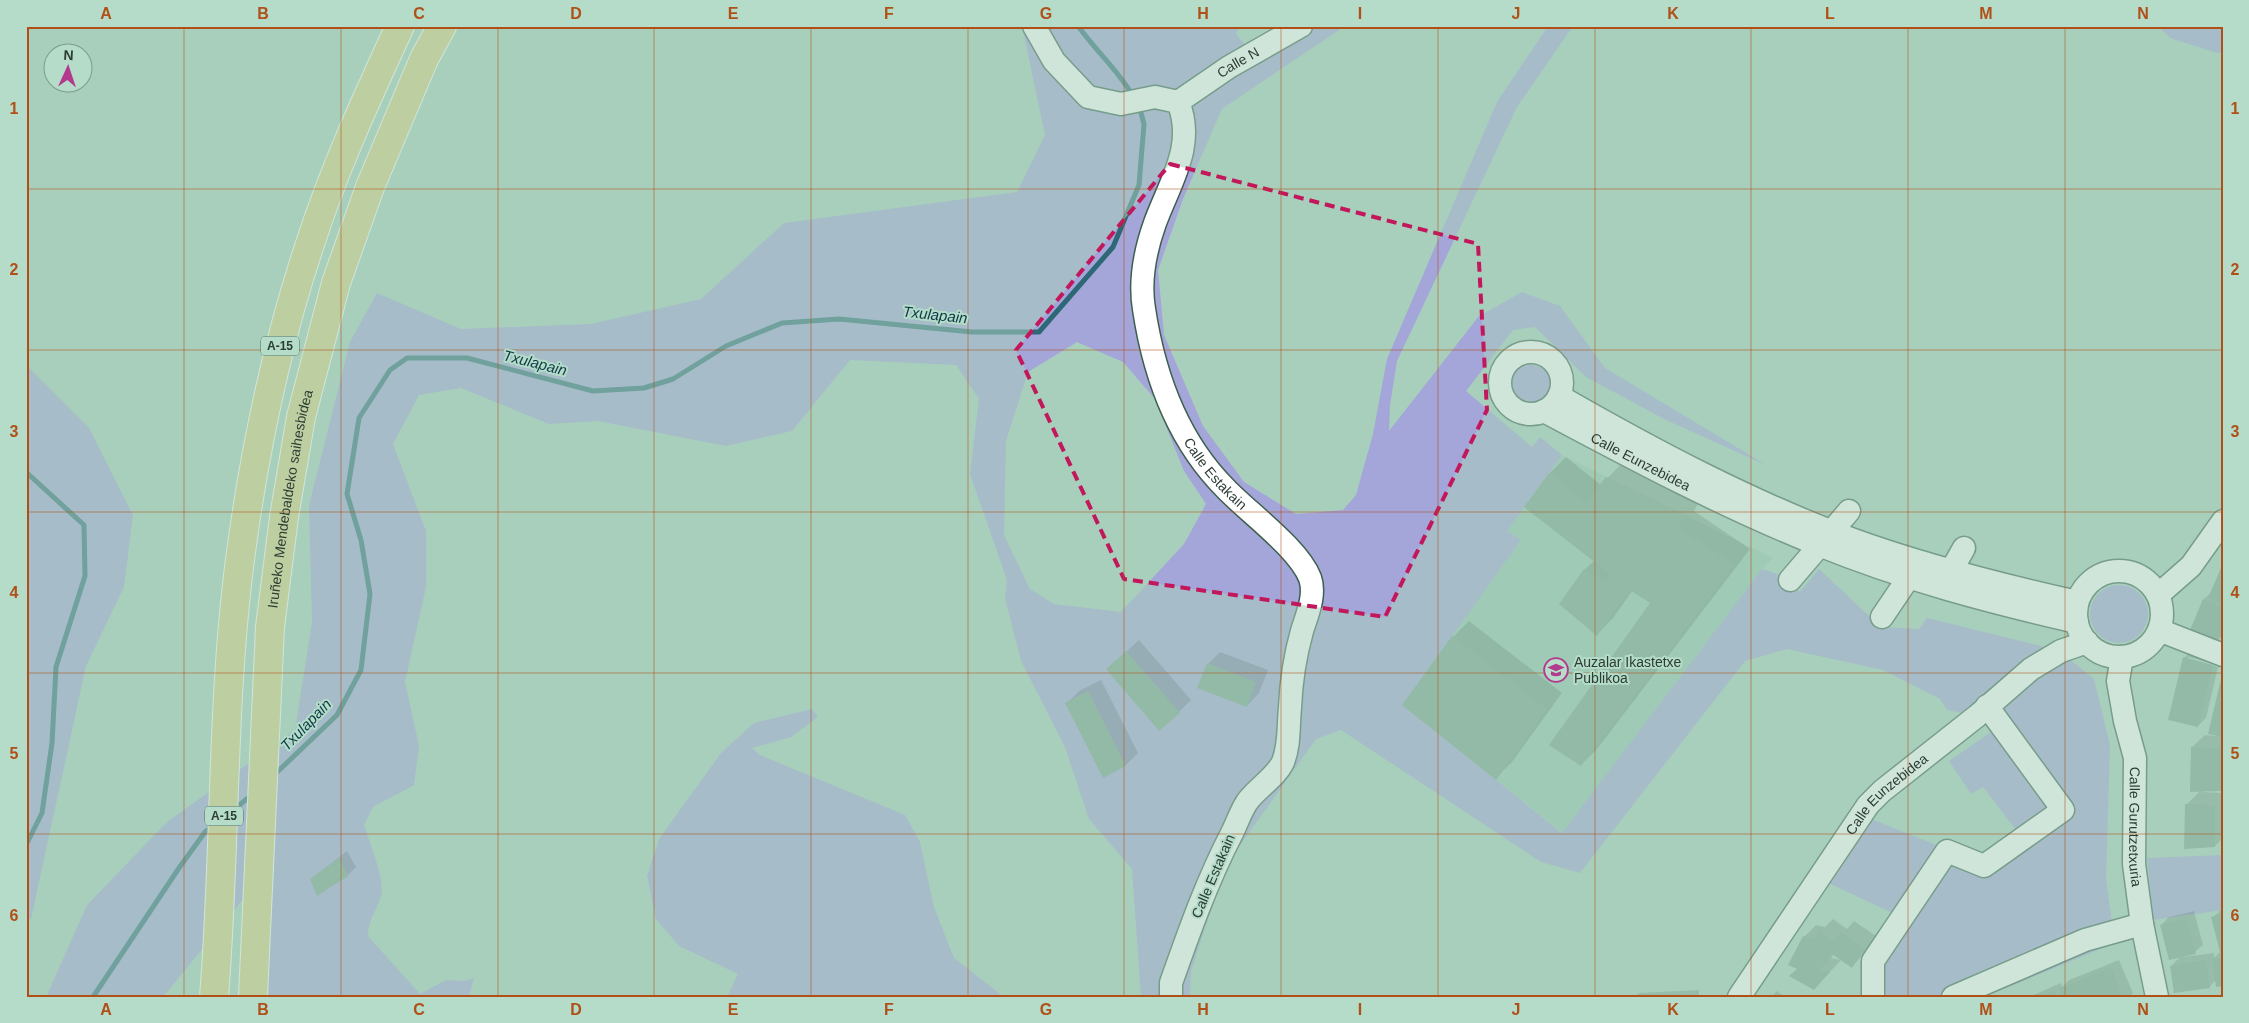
<svg xmlns="http://www.w3.org/2000/svg" width="2249" height="1023" font-family="Helvetica,sans-serif">
<style>
.built{fill:#95c4ad}
.green{fill:#a4a5d9;fill-rule:evenodd}
.shadow{fill:#0003}
.lines{fill:none;stroke-linecap:round;stroke-linejoin:round}
.stream{stroke:#2e6877;stroke-width:5}
.building{fill:#7aa08d}
.minor-casing{stroke:#3c604f;stroke-width:25}
.highway-casing{stroke:#fff;stroke-width:30}
.minor{stroke:#fff;stroke-width:22}
.highway{stroke:#d7cf82;stroke-width:28}
.marked{fill:none;stroke:#c2185b;stroke-width:4;stroke-dasharray:10 6;stroke-linejoin:round}
.grid{fill:none;stroke:#b05018;stroke-width:1;stroke-opacity:0.55}
.labels{text-anchor:middle;stroke-width:4;stroke-linejoin:round;paint-order:stroke}
.shield{fill:#b4dcc8;stroke:#556c60;stroke-width:1}
.shield-label{font-size:12px;font-weight:bold;fill:#2c3c34}
.street-label{font-size:14px;fill:#2c3c34;stroke:#b4dcc8}
.poi-label{font-size:14px;fill:#2c3c34;stroke:#b4dcc8;text-anchor:start}
.water-label{font-size:15px;font-style:italic;fill:#0c3a48;stroke:#b4dcc8}
.neatline{fill:none;stroke:#b05018;stroke-width:2}
.grid-label{font-size:16px;text-anchor:middle;font-weight:bold;fill:#b05018}
</style>
<rect width="100%" height="100%" fill="#a8cfbb"/>
<!-- built -->
<path class="built" d="M1562,455L1773,558L1762,569L1563,833L1402,705L1521,540L1507,531Z"/>
<!-- green -->
<path class="green" d="M1022,26H1239L1236,34L1251,51L1293,26H1345L1222,109L1183,199L1158,270L1164,335L1203,426L1244,482L1296,514L1343,510L1356,495L1373,434L1387,359L1497,102L1548,26H1573L1517,107L1397,361L1390,405L1389,431L1479,316L1522,292L1560,306L1605,368L1768,466L1664,419L1586,377L1535,327L1513,330L1466,391L1532,447L1540,437L1562,455L1507,531L1521,540L1403,705L1562,833L1762,569L1777,574L1800,592L1819,569L1881,627L1919,629L1927,618L2061,651L1977,716L1947,710L1940,699L1883,670L1787,649L1745,661L1580,873L1541,862L1341,730L1316,739L1226,865L1191,971L1190,997H1141L1132,869L1089,819L1065,747L1021,661L1005,598L1007,580L970,474L979,399L956,365L850,360L792,431L726,446L598,421L549,424L461,388L419,395L393,444L426,531V587L405,682L419,746L414,785L373,807L364,825C369,842 386,880 381,896C377,910 368,920 368,936L420,994L446,980L464,981L474,978L469,997H266L272,864L163,997H46L87,905L167,822L295,730L312,622L309,505L350,342L377,293L461,329L591,324L701,299L784,223L1017,192L1045,135ZM1077,342L1123,362L1155,399L1184,471L1206,504L1184,544L1121,612L1054,604L1030,589L1004,535L1006,441L1028,372Z
M2158,26H2223V52L2217,53L2170,38Z
M26,365L89,428L133,515L124,587L86,666L31,919H26Z
M1509 386a21 21 0 1 1 42 0a21 21 0 1 1-42 0Z
M2090 614a29 29 0 1 1 58 0a29 29 0 1 1-58 0Z
M2068,658L2094,679L2110,745L2106,879L2115,943L1984,997H1865L1897,915L1828,883L1871,819L1939,846L1985,875L2072,812L1997,710L2031,677Z
M812,709L818,717L791,737L752,748L760,755L905,815L920,842L934,907L954,958L1004,997H727L738,974L679,946L656,919L647,876L659,839L721,753L754,723Z
M2001,725L2063,810L2023,839L1983,787L1971,794L1949,761Z
M2223,855V910L2153,920L2147,858Z"/>
<!-- shadow -->
<path class="shadow" d="M1566,457L1601,485L1623,462L1700,500L1694,511L1750,549L1597,749L1581,765L1651,603L1633,590L1613,618L1597,634L1561,604L1585,569L1594,561L1526,507L1550,473Z
M2223,567V635L2217,641L2191,630L2204,599L2212,592Z
M1469,621L1562,693L1512,762L1496,778L1453,637Z
M1139,640L1191,700L1179,712L1107,669Z
M2192,650L2219,665L2188,657V660L2218,667L2206,718L2198,726L2184,658Z
M1220,652L1268,670L1259,693L1247,706L1208,664Z
M2223,678V787L2221,789L2202,790V792L2223,793V838L2215,846L2187,804L2200,791L2192,747L2205,735L2216,736Z
M1101,680L1138,753L1126,765L1104,776L1067,703L1079,691Z
M347,851L356,867L348,875L317,895L311,879Z
M2223,908V984L2216,980L2209,987L2171,966L2181,956L2161,925L2169,917L2194,911L2203,945L2195,952L2182,956L2183,957L2214,953V958L2221,951L2213,917Z
M1833,919L1847,929L1854,921L1876,936L1864,954L1852,966L1834,954L1831,958L1841,960L1826,976L1798,969L1804,937L1816,925L1825,927Z
M2119,960L2133,993L2129,997H2029L2061,983L2062,987L2069,980Z
M1699,990V997H1635L1639,993Z
M1777,991L1785,997H1771Z"/>
<g class="lines">
<!-- stream -->
<path class="stream" d="M1078,26C1096,51 1118,70 1133,96
M26,472L84,525L85,576L56,667L52,743L42,813L26,845
M273,776L337,715L361,670L370,594L361,540L347,494L359,418L390,370L407,358H467L593,391L644,388L673,379L726,346L782,323L839,319L972,332H1039L1113,247L1139,185L1144,124L1139,105
M233,810L252,795
M93,997L179,868L205,832L213,826"/>
</g>
<!-- building -->
<path class="building" d="M1549,473L1586,502L1606,477L1685,516L1678,528L1734,565L1581,766L1549,745L1650,603L1630,590L1597,636L1559,604L1584,569L1606,583L1610,574L1524,507Z
M2223,563V604L2208,598Z
M2203,599L2223,607V630L2217,642L2190,630Z
M1452,636L1547,710L1496,780L1402,705Z
M1126,651L1180,713L1159,731L1106,669Z
M2183,657L2213,665L2198,727L2168,720Z
M1207,663L1256,682L1247,707L1197,688Z
M2222,675H2223V737L2208,734Z
M1088,691L1126,766L1103,778L1065,703Z
M2191,747L2221,748V791L2190,792Z
M2185,804L2215,805V847L2184,849Z
M339,858L348,876L317,896L310,879Z
M2223,914V951L2220,952L2211,917Z
M2187,918L2196,954L2169,960L2160,925Z
M1820,931L1835,941L1841,932L1865,949L1852,968L1832,954L1820,970L1830,972L1814,990L1789,976L1797,969L1788,965L1803,936L1814,939Z
M2223,957V986L2216,987L2212,959Z
M2206,960L2210,988L2174,993L2170,966Z
M2111,967L2123,997H2063L2060,988Z
M2053,991L2056,997H2038Z"/>
<g class="lines">
<!-- minor casing -->
<g class="minor-casing">
<g id="minor">
<path id="s1" d="M1034,26L1054,61L1088,97L1121,104L1155,97L1178,102C1196,145 1170,182 1155,223C1145,251 1139,279 1144,309C1154,375 1178,441 1226,489C1249,513 1298,548 1310,578C1316,595 1307,615 1302,631C1295,656 1291,682 1290,708C1288,727 1290,744 1283,762C1276,777 1257,788 1247,802C1241,811 1237,823 1232,833C1207,881 1189,932 1171,983V997"/>
<path id="s2" d="M1178,102L1229,67L1301,26"/>
<circle cx="1531" cy="383" r="31"/>
<path d="M1559,396C1653,450 1749,501 1851,539C1925,566 2001,585 2077,602"/>
<path id="s3" d="M1544,411C1634,459 1724,507 1819,545C1903,579 1989,602 2077,622"/>
<path d="M1951,571L1964,548"/>
<circle cx="2119" cy="614" r="43"/>
<path d="M1790,580L1849,511"/>
<path d="M2158,595L2191,566L2223,521"/>
<path d="M1882,617L1909,577"/>
<path d="M2159,630L2223,655"/>
<path id="s4" d="M2122,657L2118,681L2125,721L2135,758L2134,864L2142,924L2157,997"/>
<path id="s5" d="M1739,997L1868,805L1882,791L1977,716L2031,669L2061,651L2087,642"/>
<path d="M1873,997V961L1947,851L1984,866L2063,810L1987,706"/>
<path d="M1953,997L2085,940L2142,924"/>
</g>
</g>
<!-- highway casing -->
<g class="highway-casing">
<g id="highway">
<path d="M214,997C226,849 221,699 241,552C255,448 277,343 310,244C334,169 367,98 400,26"/>
<path id="s6" d="M253,997L270,627L284,517L301,417L336,283L370,187L424,59L442,26"/>
</g>
</g>
<!-- minor -->
<use href="#minor" class="minor"/>
<!-- highway -->
<use href="#highway" class="highway"/>
</g>
<!-- marked area -->
<path d="M0 0H2249V1023H0ZM1170,164L1478,244L1487,410L1385,617L1124,579L1016,350Z" fill="#a8cfbb" fill-opacity=".55" fill-rule="evenodd"/>
<path class="marked" d="M1170,164L1478,244L1487,410L1385,617L1124,579L1016,350Z"/>
<!-- grid -->
<path class="grid" d="M184,26V997M341,26V997M498,26V997M654,26V997M811,26V997M968,26V997M1124,26V997M1281,26V997M1438,26V997M1595,26V997M1751,26V997M1908,26V997M2065,26V997M26,189H2223M26,350H2223M26,512H2223M26,673H2223M26,834H2223"/>
<!-- icons -->
<defs>
<g id="school-ring" transform="scale(1.25)"><circle r="9.5" fill="#b4dcc8" stroke="#b3398c" stroke-width="1.5"/><path d="M0-5L7-2L0 1L-7-2ZM-4 1L0 2.5L4 1V4Q0 6-4 4Z" fill="#b3398c"/></g>
</defs>
<g fill-rule="evenodd">
<use href="#school-ring" x="1556" y="670"/>
</g>
<g class="labels">
<!-- shield labels -->
<g class="shield">
<rect x="261" y="336.5" width="38" height="19" rx="4"/>
<rect x="205" y="806.5" width="38" height="19" rx="4"/>
</g>
<g class="shield-label">
<text x="280" y="350">A-15</text>
<text x="224" y="820">A-15</text>
</g>
<!-- street labels -->
<g class="street-label">
<text dy="5" stroke="none"><textPath href="#s2" startOffset="72">Calle N</textPath></text>
<text dy="5" stroke="none"><textPath href="#s3" startOffset="109">Calle Eunzebidea</textPath></text>
<text dy="5" stroke="none"><textPath href="#s1" startOffset="579">Calle Estakain</textPath></text>
<text dy="5" stroke="none"><textPath href="#s6" startOffset="500">Iruñeko Mendebaldeko saihesbidea</textPath></text>
<text dy="5" stroke="none"><textPath href="#s5" startOffset="252">Calle Eunzebidea</textPath></text>
<text dy="5" stroke="none"><textPath href="#s4" startOffset="172">Calle Gurutzetxuria</textPath></text>
<text transform="translate(1213 876) rotate(-67)" y="5">Calle Estakain</text>
</g>
<!-- poi labels -->
<g class="poi-label">
<text x="1574" y="667">Auzalar Ikastetxe<tspan x="1574" dy="16">Publikoa</tspan></text>
</g>
<!-- water labels -->
<g class="water-label">
<text transform="translate(935 315) rotate(6)" y="5">Txulapain</text>
<text transform="translate(535 363) rotate(14)" y="5">Txulapain</text>
<text transform="translate(306 725) rotate(-46)" y="5">Txulapain</text>
</g>
</g>
<!-- border -->
<rect width="2249" height="1023" fill="none" stroke="#b4dcc8" stroke-width="55"/>
<!-- north arrow -->
<g transform="translate(68 68) rotate(3)"><circle r="24" fill="#b4dcc8" stroke="#7e9c8d"/>
<path d="M0-4L9 19L0 12L-9 19Z" fill="#b3398c"/>
<text y="-8" font-size="14" font-weight="bold" text-anchor="middle" fill="#2c3c34">N</text>
</g>
<rect x="28" y="28" width="2194" height="968" class="neatline"/>
<g class="grid-label">
<text x="106" y="19">A</text>
<text x="263" y="19">B</text>
<text x="419" y="19">C</text>
<text x="576" y="19">D</text>
<text x="733" y="19">E</text>
<text x="889" y="19">F</text>
<text x="1046" y="19">G</text>
<text x="1203" y="19">H</text>
<text x="1360" y="19">I</text>
<text x="1516" y="19">J</text>
<text x="1673" y="19">K</text>
<text x="1830" y="19">L</text>
<text x="1986" y="19">M</text>
<text x="2143" y="19">N</text>
<text x="14" y="114">1</text>
<text x="2235" y="114">1</text>
<text x="14" y="275">2</text>
<text x="2235" y="275">2</text>
<text x="14" y="437">3</text>
<text x="2235" y="437">3</text>
<text x="14" y="598">4</text>
<text x="2235" y="598">4</text>
<text x="14" y="759">5</text>
<text x="2235" y="759">5</text>
<text x="14" y="921">6</text>
<text x="2235" y="921">6</text>
<text x="106" y="1015">A</text>
<text x="263" y="1015">B</text>
<text x="419" y="1015">C</text>
<text x="576" y="1015">D</text>
<text x="733" y="1015">E</text>
<text x="889" y="1015">F</text>
<text x="1046" y="1015">G</text>
<text x="1203" y="1015">H</text>
<text x="1360" y="1015">I</text>
<text x="1516" y="1015">J</text>
<text x="1673" y="1015">K</text>
<text x="1830" y="1015">L</text>
<text x="1986" y="1015">M</text>
<text x="2143" y="1015">N</text>
</g>
</svg>
